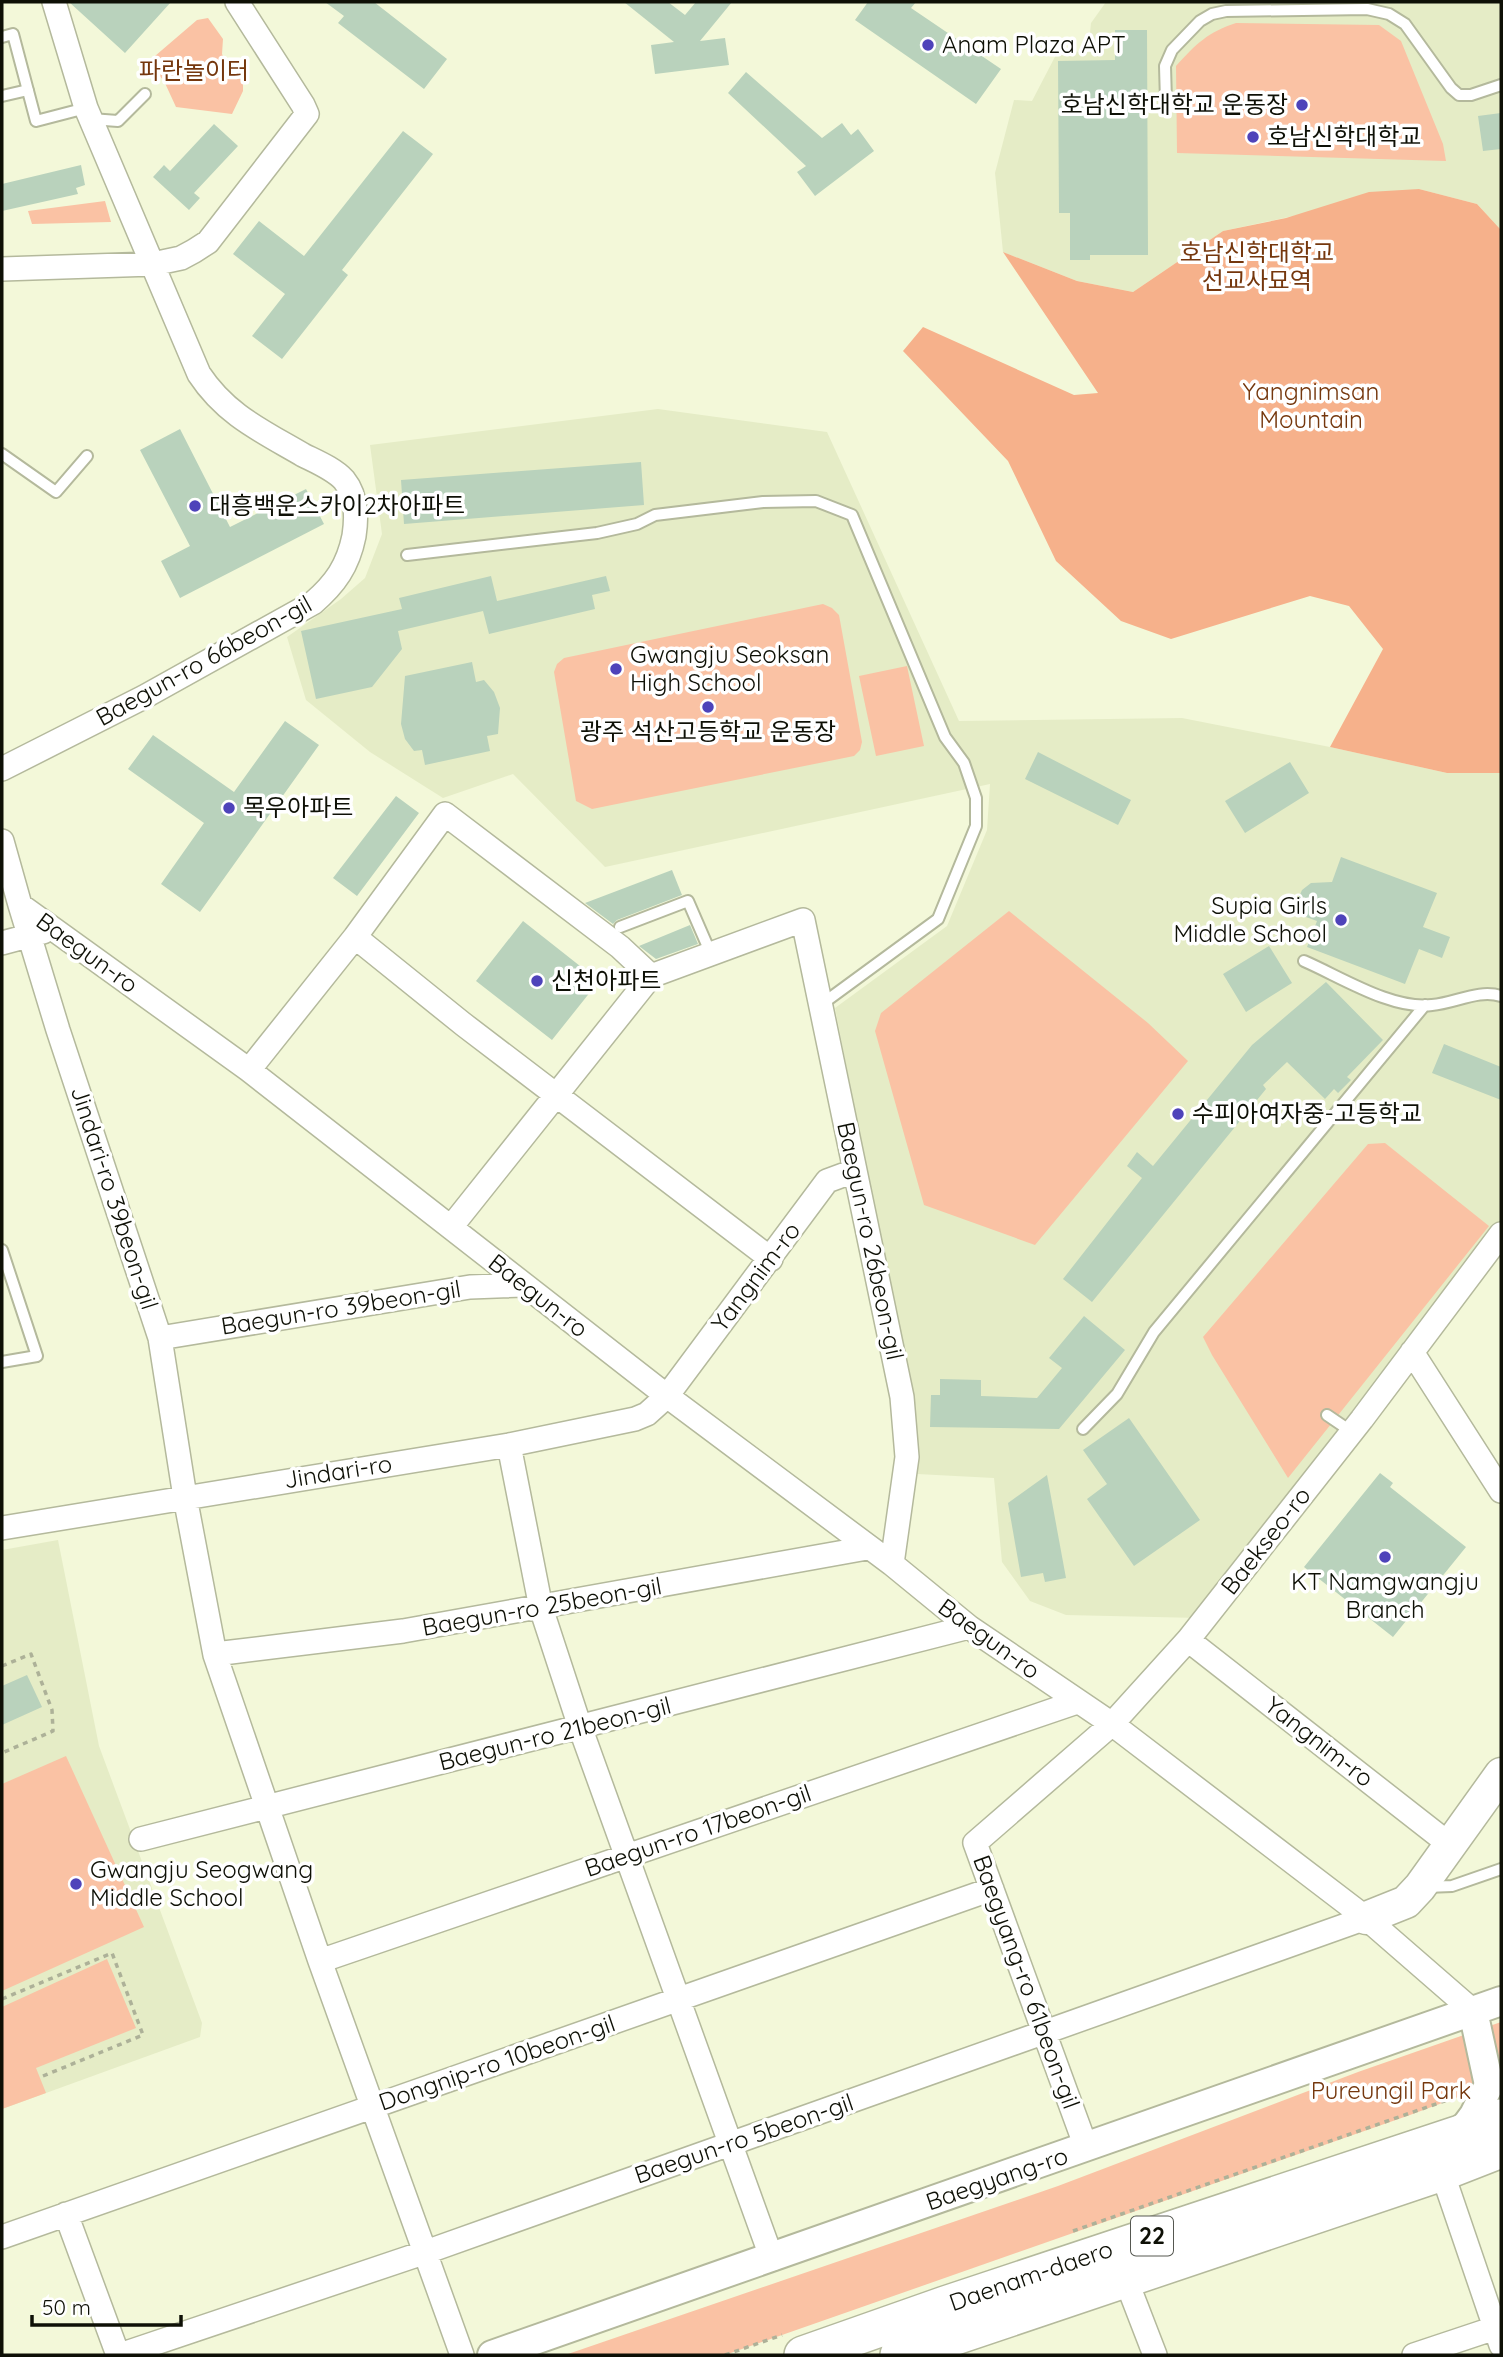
<svg xmlns="http://www.w3.org/2000/svg" width="1503" height="2357" font-family="Quicksand,'Noto Sans KR',sans-serif">
<style>
.built{fill:#e5ecc6}
.green{fill:#fac2a4}
.forest{fill:#f6b18b}
.building{fill:#b9d2bc}
.lines{fill:none;stroke-linecap:round;stroke-linejoin:round}
.service-casing{stroke:#b4b99c;stroke-width:14}
.minor-casing{stroke:#b4b99c;stroke-width:26}
.tertiary-casing{stroke:#b4b99c;stroke-width:32}
.secondary-casing{stroke:#b4b99c;stroke-width:35}
.primary-casing{stroke:#b4b99c;stroke-width:40}
.path{stroke:#adb198;stroke-width:3.5;stroke-dasharray:5 5;stroke-linecap:butt}
.service{stroke:#fff;stroke-width:10}
.minor{stroke:#fff;stroke-width:23}
.tertiary{stroke:#fff;stroke-width:28}
.secondary{stroke:#fff;stroke-width:32}
.primary{stroke:#fff;stroke-width:37}
.poi-dot{fill:#4e43ba;stroke:#fff;stroke-width:2.5}
.labels{text-anchor:middle;stroke-width:7;stroke-linejoin:round;paint-order:stroke}
.shield{fill:#fff;stroke:#565851;stroke-width:2}
.shield-label{font-size:23px;font-weight:bold;fill:#0e1006}
.poi-label{font-size:24px;fill:#0e1006;stroke:#fff;text-anchor:start}
.park-label{font-size:24px;fill:#75370d;stroke:#fff}
.street-label{font-size:24px;fill:#0e1006;stroke:#fff}
</style>
<rect width="100%" height="100%" fill="#f3f8d9"/>
<!-- built -->
<path class="built" d="M1106,2H1501V230L1477,204L1419,189L1223,231L1133,292L1077,281L1003,252L995,173L1014,100L1032,101L1058,51L1088,52L1091,23Z
M658,409L827,432L959,721L1182,718L1330,747L1447,773H1501V1220L1350,1414L1199,1618L1066,1615L1030,1601L1002,1562L994,1478L917,1474L911,1396L835,1008L947,926L987,830L990,784L605,867L513,774L443,798L370,752L306,700L287,637L341,599L365,578L382,534L370,445Z
M58,1540L99,1746L202,2023L200,2037L2,2109V1550Z"/>
<!-- green -->
<path class="green" d="M208,18L223,39L222,54L229,70H243V91L232,114L176,107L164,81L148,62L197,20Z
M1236,23L1379,25L1401,41L1443,144L1446,161L1177,153L1176,66C1196,44 1208,32 1236,23Z
M105,201L111,222L32,224L28,211Z
M823,604L832,608L839,615L862,742L860,750L854,756L592,809L576,801L554,672L557,664L564,658Z
M907,666L924,746L876,756L859,676Z
M1009,911L1148,1023L1188,1061L1035,1245L924,1205L875,1031L881,1013Z
M1385,1143L1489,1226L1288,1478L1212,1355L1203,1337L1368,1144Z
M66,1756L144,1927L2,1991V1784Z
M107,1959L136,2028L36,2068L46,2093L2,2109V2007Z
M1501,2022V2081L1410,2115L725,2355H565L1058,2186L1358,2072Z"/>
<!-- forest -->
<path class="forest" d="M1419,189L1477,204L1501,230V773H1447L1330,747L1383,649L1349,606L1310,596L1171,639L1121,621L1056,561L1008,461L903,351L923,327L1074,395L1098,393L1003,252L1077,281L1133,292L1223,231L1286,218L1369,192Z"/>
<!-- building -->
<path class="building" d="M69,2H171L125,53Z
M325,2H374L447,59L424,89L338,23L344,16Z
M624,2H668L685,15L696,2H732L700,41L725,38L729,65L655,74L651,45L674,42Z
M868,2H916L911,8L1001,69L976,104L855,20Z
M1115,30H1147L1148,255H1090V260H1070V213H1059L1058,61L1115,60Z
M746,72L822,138L842,123L851,135L858,129L874,151L815,196L797,172L806,166L728,93Z
M1501,113V149L1483,151L1478,116Z
M214,124L238,146L194,193L200,198L189,210L153,177L164,165L170,171Z
M403,131L433,154L342,270L348,275L282,359L252,336L285,294L233,254L259,221L304,256Z
M81,165L85,185L76,188L78,194L2,211V184Z
M180,429L230,527L306,489L324,524L180,598L161,561L190,546L140,450Z
M641,462L644,505L404,524L401,480Z
M491,576L497,601L606,576L610,591L592,595L595,609L489,634L483,611L398,631L402,649L372,687L316,699L301,631L402,609L399,598Z
M472,662L476,682L484,680L494,692L500,708L498,734L487,736L490,751L425,765L422,750L414,751L405,739L401,724L405,676Z
M285,721L319,745L200,912L161,884L204,823L128,769L153,735L234,792Z
M1038,752L1131,800L1118,825L1025,779Z
M1290,762L1309,793L1245,833L1225,801Z
M396,796L419,813L357,896L333,878Z
M1341,857L1437,893L1423,927L1450,937L1442,958L1419,949L1405,984L1307,947L1317,921L1306,917L1299,909L1298,899L1302,890L1311,883L1332,882Z
M672,870L682,895L617,920L613,924L585,903Z
M523,921L599,981L552,1040L476,981Z
M690,925L698,944L695,945L656,959L639,946Z
M1269,946L1292,983L1246,1012L1223,974Z
M1326,982L1383,1040L1347,1077L1351,1080L1338,1093L1334,1089L1325,1099L1287,1062L1263,1085L1266,1089L1092,1302L1063,1279L1142,1178L1127,1166L1137,1152L1153,1166L1252,1045Z
M1444,1044L1501,1067V1100L1432,1073Z
M1084,1316L1125,1350L1059,1429L930,1427L931,1395H940V1379L981,1380V1396L1037,1398L1062,1368L1049,1358Z
M1129,1418L1200,1520L1134,1566L1087,1499L1107,1484L1083,1450Z
M1380,1473L1393,1483L1390,1487L1466,1547L1393,1637L1304,1567Z
M1047,1475L1066,1578L1045,1582L1043,1573L1021,1577L1008,1503Z
M27,1675L42,1707L2,1725V1686Z"/>
<g class="lines">
<!-- service casing -->
<g class="service-casing">
<path id="service" d="M2,37L13,34L36,121L86,108
M2,96L28,90
M1166,101L1165,66L1172,50L1200,21L1212,14L1226,11L1367,9L1389,14L1405,24L1451,88L1459,95H1471L1501,85
M91,119L118,121L145,94
M2,454L56,492L87,456
M407,555L597,533L637,524L655,515L763,502L816,501L852,515L945,737L964,763L976,798V826L938,919L822,1004
M620,927L688,901L711,954
M1304,961C1341,977 1392,1010 1432,1005C1456,1003 1478,989 1501,996
M2,1250L37,1356L2,1362
M1327,1415L1352,1432
M1083,1429L1117,1394L1154,1332L1425,1005
M1426,1887L1452,1886L1501,1869"/>
</g>
<!-- minor casing -->
<g class="minor-casing">
<path id="minor" d="M2,269L153,264L181,258L194,251L208,242L307,114L303,105L237,2
M2,769L144,697L313,603C335,584 348,566 354,536C357,517 357,496 344,480C334,469 317,462 303,455C262,431 226,415 199,374L86,108L54,2
M2,841L20,905L249,1070L667,1396L892,1564L969,1627L1112,1724L1366,1918L1473,2011
M20,905L58,1030L160,1338L185,1497L215,1655L320,1961L462,2355
M355,937L463,1024L771,1259
M2,943L43,932
M249,1070L355,937L445,814L620,947L651,976
M451,1227L651,976L803,920L902,1397L907,1457L892,1564
M160,1338L470,1287L523,1285
M1412,1352L1501,1491
M509,1445L541,1608L580,1727L772,2259
M2,1528L509,1445L635,1419L647,1414L667,1396L827,1181L854,1171
M1188,1640L1449,1844
M215,1654L403,1631L867,1548
M141,1839L969,1627
M320,1961L1077,1702
M1086,2147L975,1843L1112,1724L1188,1640L1362,1419L1501,1234
M1442,2172L1501,2345
M66,2214L118,2355
M2,2237L992,1889
M1121,2267L1155,2355
M120,2355L426,2252L1366,1918
M1414,2355L1495,2328"/>
</g>
<!-- tertiary casing -->
<g class="tertiary-casing">
<path id="tertiary" d="M1460,2134L1474,2115L1489,2085L1473,2011
M492,2355L1501,2001"/>
</g>
<!-- secondary casing -->
<g class="secondary-casing">
<path id="secondary" d="M1366,1918L1406,1902L1420,1887L1501,1774"/>
</g>
<!-- primary casing -->
<g class="primary-casing">
<path id="primary" d="M803,2355L945,2305L1460,2134L1501,2118
M899,2355L1442,2172L1501,2149"/>
</g>
<!-- path -->
<path class="path" d="M2,1666L31,1654L52,1710L53,1731L2,1753
M2,1999L112,1953L143,2035L43,2076
M1073,2231L1456,2097
M725,2355L782,2335"/>
<!-- service -->
<use href="#service" class="service"/>
<!-- minor -->
<use href="#minor" class="minor"/>
<!-- tertiary -->
<use href="#tertiary" class="tertiary"/>
<!-- secondary -->
<use href="#secondary" class="secondary"/>
<!-- primary -->
<use href="#primary" class="primary"/>
</g>
<!-- markers -->
<g class="poi-dot">
<circle cx="928" cy="45" r="7"/>
<circle cx="1302" cy="105" r="7"/>
<circle cx="1253" cy="137" r="7"/>
<circle cx="195" cy="506" r="7"/>
<circle cx="616" cy="669" r="7"/>
<circle cx="708" cy="707" r="7"/>
<circle cx="229" cy="808" r="7"/>
<circle cx="1341" cy="920" r="7"/>
<circle cx="537" cy="981" r="7"/>
<circle cx="1178" cy="1114" r="7"/>
<circle cx="1385" cy="1557" r="7"/>
<circle cx="76" cy="1884" r="7"/>
</g>
<g class="labels">
<!-- shield labels -->
<rect class="shield" x="1131" y="2216.5" width="42" height="39" rx="5"/>
<g class="shield-label">
<text x="1152" y="2244">22</text>
</g>
<!-- poi labels -->
<g class="poi-label">
<text x="942" y="53">Anam Plaza APT</text>
<text x="1288" y="113" text-anchor="end">호남신학대학교 운동장</text>
<text x="1267" y="145">호남신학대학교</text>
<text x="209" y="514">대흥백운스카이2차아파트</text>
<text x="630" y="663">Gwangju Seoksan<tspan x="630" dy="28">High School</tspan></text>
<text x="708" y="740" text-anchor="middle">광주 석산고등학교 운동장</text>
<text x="243" y="816">목우아파트</text>
<text x="1327" y="914" text-anchor="end">Supia Girls<tspan x="1327" dy="28">Middle School</tspan></text>
<text x="551" y="989">신천아파트</text>
<text x="1192" y="1122">수피아여자중-고등학교</text>
<text x="1385" y="1590" text-anchor="middle">KT Namgwangju<tspan x="1385" dy="28">Branch</tspan></text>
<text x="90" y="1878">Gwangju Seogwang<tspan x="90" dy="28">Middle School</tspan></text>
</g>
<!-- park labels -->
<g class="park-label">
<text x="194" y="79">파란놀이터</text>
<text x="1257" y="261">호남신학대학교<tspan x="1257" dy="28">선교사묘역</tspan></text>
<text x="1311" y="400">Yangnimsan<tspan x="1311" dy="28">Mountain</tspan></text>
<text x="1391" y="2099">Pureungil Park</text>
</g>
<!-- street labels -->
<g class="street-label">
<text transform="translate(204 661) rotate(-29)" y="8">Baegun-ro 66beon-gil</text>
<text transform="translate(87 953) rotate(36)" y="8">Baegun-ro</text>
<text transform="translate(114 1198) rotate(72)" y="8">Jindari-ro 39beon-gil</text>
<text transform="translate(870 1241) rotate(78)" y="8">Baegun-ro 26beon-gil</text>
<text transform="translate(756 1277) rotate(-53)" y="8">Yangnim-ro</text>
<text transform="translate(538 1296) rotate(38)" y="8">Baegun-ro</text>
<text transform="translate(341 1308) rotate(-9)" y="8">Baegun-ro 39beon-gil</text>
<text transform="translate(338 1472) rotate(-9)" y="8">Jindari-ro</text>
<text transform="translate(1266 1541) rotate(-52)" y="8">Baekseo-ro</text>
<text transform="translate(542 1607) rotate(-10)" y="8">Baegun-ro 25beon-gil</text>
<text transform="translate(989 1639) rotate(36)" y="8">Baegun-ro</text>
<text transform="translate(555 1734) rotate(-14)" y="8">Baegun-ro 21beon-gil</text>
<text transform="translate(1319 1742) rotate(38)" y="8">Yangnim-ro</text>
<text transform="translate(698 1831) rotate(-19)" y="8">Baegun-ro 17beon-gil</text>
<text transform="translate(1026 1982) rotate(70)" y="8">Baegyang-ro 61beon-gil</text>
<text transform="translate(497 2063) rotate(-19)" y="8">Dongnip-ro 10beon-gil</text>
<text transform="translate(744 2139) rotate(-19)" y="8">Baegun-ro 5beon-gil</text>
<text transform="translate(997 2179) rotate(-19)" y="8">Baegyang-ro</text>
<text transform="translate(1031 2276) rotate(-19)" y="8">Daenam-daero</text>
</g>
</g>
<!-- border -->
<rect width="1503" height="2357" fill="none" stroke="#0e1006" stroke-width="7"/>
<!-- scale -->
<path d="M32 2315v10h149v-10" fill="none" stroke="#0e1006" stroke-width="3.5"/>
<text x="42" y="2315" font-size="21" fill="#0e1006" stroke="#ffffff" stroke-width="5" paint-order="stroke">50 m</text>
</svg>
